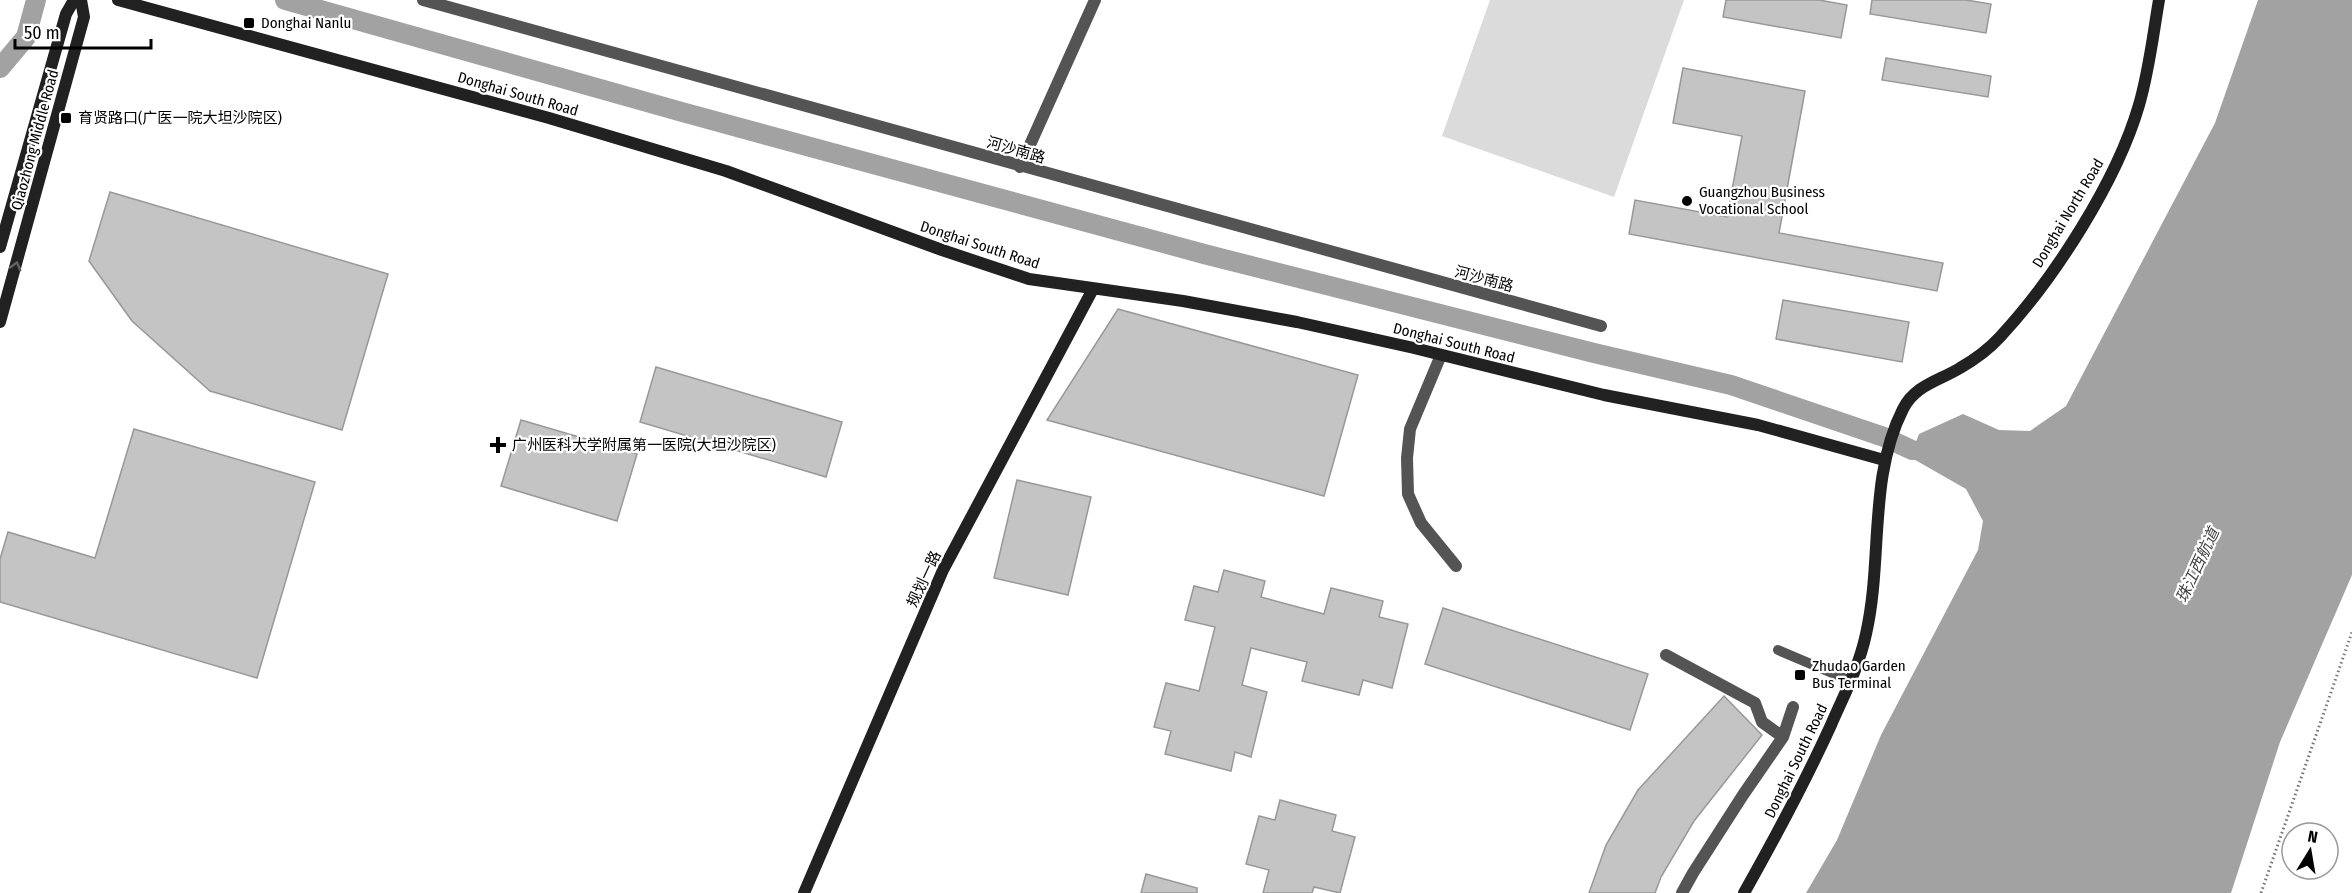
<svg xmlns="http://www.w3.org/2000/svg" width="2352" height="893" font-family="'Fira Sans Condensed','Noto Sans SC',sans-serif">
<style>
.green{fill:#dbdbdb}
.water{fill:#a2a2a2}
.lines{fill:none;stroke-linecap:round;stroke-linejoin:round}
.canal{stroke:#a2a2a2;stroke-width:20}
.building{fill:#c4c4c4;stroke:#989898;stroke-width:1.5}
.path{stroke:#767676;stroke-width:3;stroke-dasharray:1.5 3;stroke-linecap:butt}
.lane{stroke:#545454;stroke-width:10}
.street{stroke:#545454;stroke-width:12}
.secondary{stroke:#212121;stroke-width:12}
.oneway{stroke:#646464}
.poi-dot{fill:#000;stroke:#fff;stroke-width:2}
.labels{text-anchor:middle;stroke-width:4.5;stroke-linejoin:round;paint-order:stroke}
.poi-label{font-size:15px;fill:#000;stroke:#fff;text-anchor:start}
.street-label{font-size:15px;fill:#000;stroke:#fff}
.water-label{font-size:16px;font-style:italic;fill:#434343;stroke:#fff}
</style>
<rect width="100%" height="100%" fill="#fff"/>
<!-- green -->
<path class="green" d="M1490,0H1684L1614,197L1442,136Z"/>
<!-- water -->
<path class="water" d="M2258,0H2352V575L2280,742L2231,893H1806L1837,840L1881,735L1978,550L1983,521L1966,489L1910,457L1919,434L1963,414L1999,430L2030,431L2066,406L2215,123Z"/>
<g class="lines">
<!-- canal -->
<path class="canal" d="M285,0L682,112L1204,254L1594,353L1731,385L1884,437L1912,450
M0,68L26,37L36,0"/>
</g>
<!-- building -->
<path class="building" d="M1726,0H1819L1847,5L1841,38L1723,17Z
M1872,0H1966L1991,4L1986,33L1870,14Z
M1886,58L1991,76L1988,97L1882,80Z
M1683,68L1805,91L1779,233L1943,263L1937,291L1629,234L1635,200L1727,217L1742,136L1673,123Z
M110,192L388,274L342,430L210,391L132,321L89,261Z
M1783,300L1909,322L1902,362L1776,339Z
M1118,309L1358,375L1324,496L1047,420Z
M656,367L842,422L826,477L640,422Z
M521,420L637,454L617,521L501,486Z
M134,429L315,482L257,678L0,602V559L8,532L95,558Z
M1017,480L1091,497L1068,595L994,578Z
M1224,570L1265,581L1261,597L1324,614L1331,588L1383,601L1379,617L1408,624L1392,688L1363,680L1359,695L1302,681L1307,662L1251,648L1242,685L1267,692L1251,757L1235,752L1231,771L1165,754L1171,731L1154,727L1166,683L1199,691L1215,627L1185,620L1194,586L1218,592Z
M1443,608L1648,674L1630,730L1425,664Z
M1724,696L1762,735L1694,821L1661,877L1655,893H1589L1606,845L1638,790Z
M1280,800L1336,815L1332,831L1355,837L1340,893L1314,887L1312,893H1263L1269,870L1246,864L1259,816L1275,820Z
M1146,874L1197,888V893H1141Z"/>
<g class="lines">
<!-- path -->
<path class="path" d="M2261,893L2352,632"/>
<!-- lane -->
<path class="lane" d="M1778,650L1851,681"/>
<!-- street -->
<path class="street" d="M423,0L1601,326
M1020,167L1095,0
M1441,355L1410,429L1407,458L1408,494L1421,523L1456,566
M1666,655L1755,703L1762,722L1783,737
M1682,893L1693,873L1743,795L1783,737L1793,707"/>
<!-- secondary -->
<path class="secondary" d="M118,0L549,118L726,171L942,250L1029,279L1183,301L1297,322L1414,348L1604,395L1758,425L1884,460
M0,247L66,14L74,0
M0,322L84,17L81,0
M804,893L943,570L1093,289
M1744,893C1775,838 1805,782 1831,725C1844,695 1859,667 1866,634C1883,560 1868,478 1903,409C1915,385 1939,381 1960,368C1974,360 1989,349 2000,337C2054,279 2117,181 2139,105C2149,71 2153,35 2159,0"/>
</g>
<!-- one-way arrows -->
<defs><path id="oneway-chevron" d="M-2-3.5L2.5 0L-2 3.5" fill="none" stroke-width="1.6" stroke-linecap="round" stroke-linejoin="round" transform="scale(1.5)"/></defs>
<use class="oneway" href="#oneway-chevron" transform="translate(16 266) rotate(-75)"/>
<!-- markers -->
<g class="poi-dot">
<rect x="243" y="17" width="12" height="12" rx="3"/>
<rect x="60" y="112" width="12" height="12" rx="3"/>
<circle cx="1687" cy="201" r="6"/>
<path d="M495 436h6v6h6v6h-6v6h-6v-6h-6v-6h6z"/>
<rect x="1794" y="669" width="12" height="12" rx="3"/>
</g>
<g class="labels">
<!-- poi labels -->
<g class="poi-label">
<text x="261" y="28">Donghai Nanlu</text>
<text x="78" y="123">育贤路口(广医一院大坦沙院区)</text>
<text x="1699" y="197">Guangzhou Business<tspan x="1699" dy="17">Vocational School</tspan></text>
<text x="512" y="450">广州医科大学附属第一医院(大坦沙院区)</text>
<text x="1812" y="671">Zhudao Garden<tspan x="1812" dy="17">Bus Terminal</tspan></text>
</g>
<!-- street labels -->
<g class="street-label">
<text transform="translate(518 94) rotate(16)" y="5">Donghai South Road</text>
<text transform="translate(35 140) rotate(-75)" y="5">Qiaozhong Middle Road</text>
<text transform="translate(1016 150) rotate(16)" y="5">河沙南路</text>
<text transform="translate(2068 213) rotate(-59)" y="5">Donghai North Road</text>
<text transform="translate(980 245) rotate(18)" y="5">Donghai South Road</text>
<text transform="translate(1484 279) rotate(15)" y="5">河沙南路</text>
<text transform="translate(1454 343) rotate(14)" y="5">Donghai South Road</text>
<text transform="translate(924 579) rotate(-65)" y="5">规划一路</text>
<text transform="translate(1796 761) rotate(-64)" y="5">Donghai South Road</text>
</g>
<!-- water labels -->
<g class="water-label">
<text transform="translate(2197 565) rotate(-65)" y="6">珠江西航道</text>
</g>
</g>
<!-- north arrow -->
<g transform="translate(2310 851) rotate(11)"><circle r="28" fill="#ffffff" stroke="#999999" stroke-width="1.5"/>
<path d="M0-4.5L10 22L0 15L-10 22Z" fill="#000000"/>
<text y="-9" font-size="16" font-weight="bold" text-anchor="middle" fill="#000000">N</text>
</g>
<!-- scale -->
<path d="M15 39v9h136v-9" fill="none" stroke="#000000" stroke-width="3"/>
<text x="24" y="39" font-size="18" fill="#000000" stroke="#ffffff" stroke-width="4.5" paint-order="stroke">50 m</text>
</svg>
